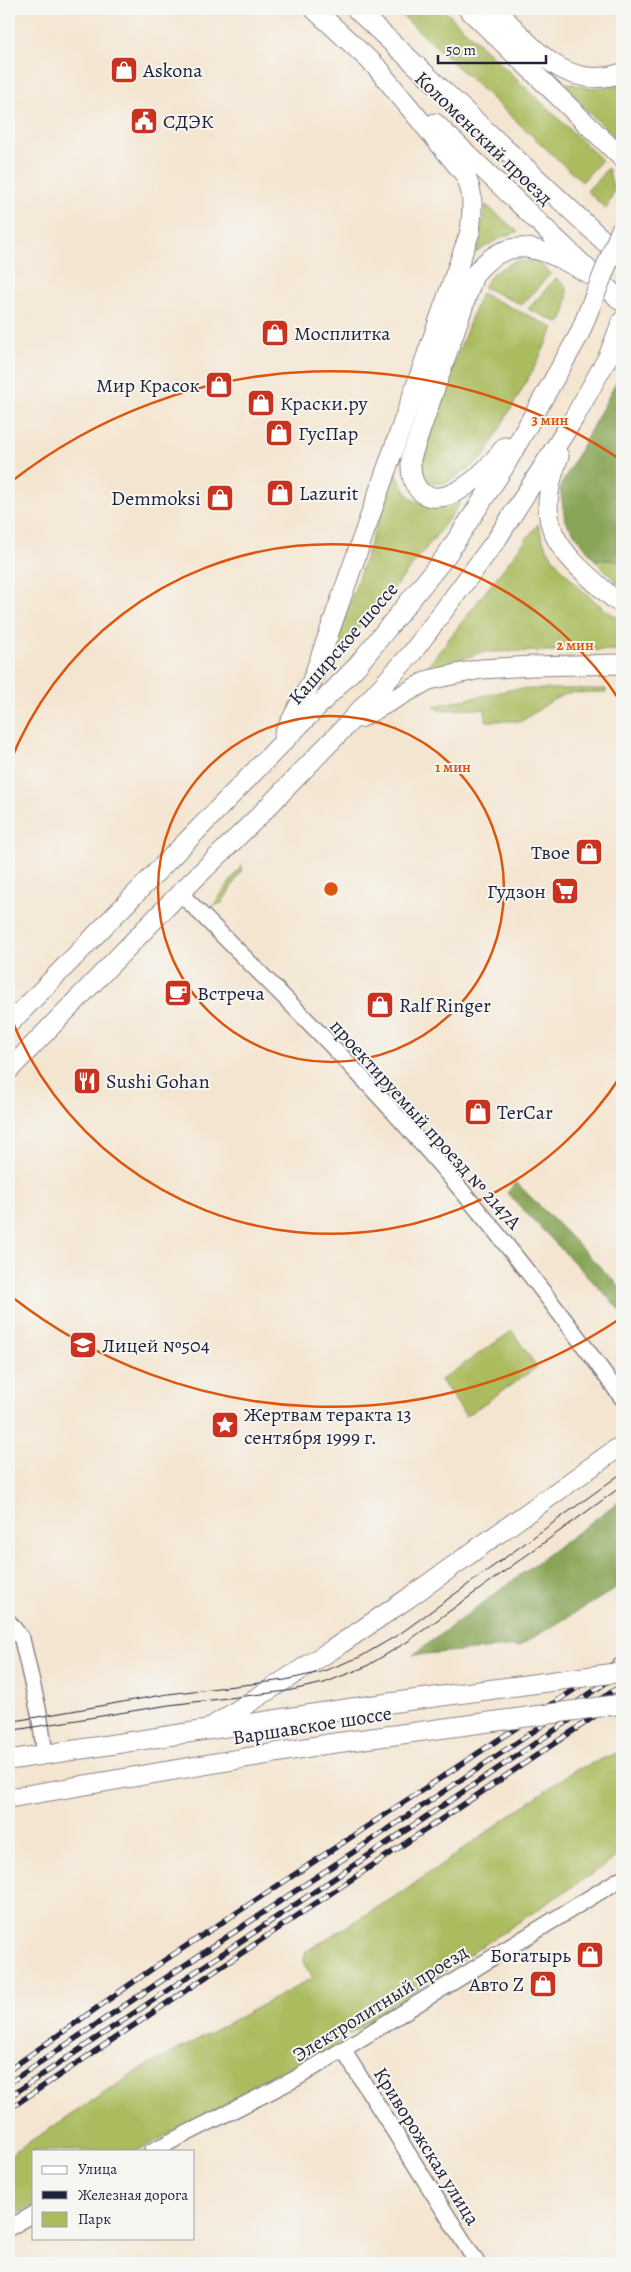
<svg xmlns="http://www.w3.org/2000/svg" width="631" height="2272" font-family="Alegreya,serif">
<style>
.green{fill:#abbc5f;stroke:#666f4d}
.forest{fill:#88a456;stroke:#556348}
.lines{fill:none;stroke-linecap:round;stroke-linejoin:round}
.minor-casing{stroke:#8b8486;stroke-width:18}
.major-casing{stroke:#8b8486;stroke-width:21}
.minor{stroke:#fff;stroke-width:15}
.major{stroke:#fff;stroke-width:19}
.tram{stroke:#22223b;stroke-width:1}
.rail-casing{stroke:#22223b;stroke-width:5.5}
.rail{stroke:#f6f6f2;stroke-width:4;stroke-dasharray:11;stroke-linecap:butt}
.major-bridge-casing{stroke:#8b8486;stroke-width:21;stroke-linecap:butt}
.major-bridge{stroke:#fff;stroke-width:19}
.ring{fill:none;stroke:#de560e;stroke-width:2.5}
.labels{text-anchor:middle;stroke-width:4;stroke-linejoin:round;paint-order:stroke}
.poi-label{font-size:20px;fill:#22223b;stroke:#f6f6f2;text-anchor:start}
.street-label{font-size:20px;fill:#22223b;stroke:#f6f6f2}
.centre{fill:#de560e;stroke:#f6f6f2;stroke-width:2.5}
.ring-label{font-size:15px;text-anchor:middle;font-weight:bold;fill:#de560e;stroke:#f6f6f2;stroke-width:4;stroke-linejoin:round;paint-order:stroke}
</style>
<rect width="100%" height="100%" fill="#f6f6f2"/>
<filter id="ink" filterUnits="userSpaceOnUse"><feTurbulence type="fractalNoise" baseFrequency=".02" numOctaves="2"/><feDisplacementMap in="SourceGraphic" scale="10" xChannelSelector="R" yChannelSelector="G"/><feConvolveMatrix kernelMatrix="1 2 1 2 8 2 1 2 1" color-interpolation-filters="sRGB"/></filter>
<filter id="wash" filterUnits="userSpaceOnUse"><feTurbulence type="fractalNoise" baseFrequency=".0096" numOctaves="4" result="noise"/><feDisplacementMap in="SourceGraphic" scale="20" xChannelSelector="R" yChannelSelector="G"/><feGaussianBlur stdDeviation="1.12" result="paint"/><feColorMatrix in="noise" values="0 0 0 0 0 0 0 0 0 0 0 0 0 0 0 0 0 1.4 0 .05"/><feComposite in="paint" operator="in"/></filter>
<g filter="url(#wash)">
<rect width="100%" height="100%" fill="#f4e5d0"/>
<!-- green -->
<path class="green" d="M395,9H443L602,160L582,182Z
M568,83L588,88L622,86V141L620,142L560,85Z
M608,168L614,191L606,209L587,191Z
M486,205L518,232L502,237L475,253Z
M515,261H535L551,273L522,305L483,287L493,273Z
M556,278L567,287C567,301 568,311 559,323L528,309Z
M481,293L554,328L533,370L483,458L450,481L440,484L426,480L421,473L419,456Z
M395,470C412,513 423,505 462,496L459,505L438,533L381,605L332,656Z
M538,524C540,531 542,537 544,543C557,569 597,607 622,620V650L483,652L424,671Z
M594,559L622,561V588Z
M514,689H606V692L568,693L553,700L522,721H486L485,709L438,710L434,706Z
M242,865L241,871L222,903L213,906Z
M512,1331L537,1367L466,1416L441,1380Z
M622,1751V1854L349,2034L343,2025L344,2042L137,2151H34V2205L9,2218V2155L138,2071L313,1978L304,1964L305,1952L404,1891L573,1771Z"/>
<!-- forest -->
<path class="forest" d="M617,381L622,383V561H619L594,559L565,521L560,487Z
M516,1182L622,1289V1312L507,1193Z
M622,1499V1585L519,1646L413,1655Z"/>
</g>
<g filter="url(#ink)">
<g class="lines">
<!-- minor casing -->
<g class="minor-casing">
<path id="minor" d="M180,893C259,972 340,1051 414,1135C488,1219 557,1307 622,1398
M9,1622L22,1639L39,1713L45,1754
M343,2050L477,2263
M152,2151L295,2079L622,1878
M9,2228L34,2214"/>
</g>
<!-- major casing -->
<g class="major-casing">
<path id="major" d="M314,9L381,71
M356,9L622,258
M468,9L622,158
M495,9C532,45 564,93 622,73
M435,123L622,302
M505,447C493,462 481,476 466,486C433,508 409,497 411,458L474,275C514,224 555,256 600,280
M559,456C530,531 562,553 615,600L622,602
M360,718L429,680L452,675L481,669L532,666L622,664
M284,734L312,681L470,232C472,211 475,195 465,175L372,62
M9,1024L356,667L446,556L503,469L579,335
M9,1070L180,893L258,817L344,728L412,653L497,539L574,418L608,357L622,321
M208,1729L333,1649L407,1599L622,1445
M9,1760L352,1708
M9,1798L328,1744"/>
</g>
<!-- minor -->
<use href="#minor" class="minor"/>
<!-- major -->
<use href="#major" class="major"/>
<!-- tram -->
<path class="tram" d="M9,1722L168,1694L285,1680L321,1672L360,1657L401,1633L622,1473
M9,1731L169,1705L287,1691L324,1683L365,1667L407,1642L622,1486"/>
<!-- rail casing -->
<g class="rail-casing">
<path id="rail" d="M9,2070L159,1964L622,1658
M9,2083L622,1672
M9,2097L622,1685
M9,2109L622,1698"/>
</g>
<!-- rail -->
<use href="#rail" class="rail"/>
<!-- major-bridge casing -->
<g class="major-bridge-casing">
<path id="major-bridge" d="M579,335L622,227
M352,1708L622,1672
M328,1744L622,1704"/>
</g>
<!-- major-bridge -->
<use href="#major-bridge" class="major-bridge"/>
</g>
</g>
<!-- distance rings -->
<g class="ring">
<circle cx="331" cy="889" r="173"/>
<path d="M622 1074A345 345 0 0 1 9 1013M9 765A345 345 0 0 1 622 704"/>
<path d="M621 1318A518 518 0 0 1 12 1297M12 481A518 518 0 0 1 621 460"/>
</g>
<!-- icons -->
<defs>
<g id="shop-square" transform="scale(1.4375)"><rect x="-9" y="-9" width="18" height="18" rx="4" fill="#c8321e" stroke="#f6f6f2"/><path d="M-5-2.5h2.3a2.7 3.5 0 0 1 5.4 0H5L5.5 6h-11ZM-1.5-2.5h3a1.5 2.3 0 0 0-3 0Z" fill="#fff"/></g>
<g id="civic-square" transform="scale(1.4375)"><rect x="-9" y="-9" width="18" height="18" rx="4" fill="#c8321e" stroke="#f6f6f2"/><path d="M-.6-6.5H3V-4.5H.6V-3L4-1V1h2V6H-6V1h2V-1L-.6-3ZM-1.2 2.5V6h2.4V2.5Z" fill="#fff"/></g>
<g id="supermarket-square" transform="scale(1.4375)"><rect x="-9" y="-9" width="18" height="18" rx="4" fill="#c8321e" stroke="#f6f6f2"/><path d="M-6-5.5h2.5l.6 2H6L4.5 2H-2.5L-4.4-4H-6ZM-1.5 3.2a1.3 1.3 0 1 0 .1 0ZM3 3.2a1.3 1.3 0 1 0 .1 0Z" fill="#fff"/></g>
<g id="cafe-square" transform="scale(1.4375)"><rect x="-9" y="-9" width="18" height="18" rx="4" fill="#c8321e" stroke="#f6f6f2"/><path d="M-5.5-4.5H6V0H3Q3 3.5 0 3.5H-2.5Q-5.5 3.5-5.5 0ZM3-3.2v2h1.7v-2ZM-6 4.5H4V6H-6Z" fill="#fff"/></g>
<g id="restaurant-square" transform="scale(1.4375)"><rect x="-9" y="-9" width="18" height="18" rx="4" fill="#c8321e" stroke="#f6f6f2"/><path d="M-5-6h1v4h1v-4h1v4h1v-4h1v5L-1.5 .5V6h-2V.5L-5-1ZM5-6V6H3V1.5H1.5Q1.5-4 5-6Z" fill="#fff"/></g>
<g id="school-square" transform="scale(1.4375)"><rect x="-9" y="-9" width="18" height="18" rx="4" fill="#c8321e" stroke="#f6f6f2"/><path d="M0-5L7-2L0 1L-7-2ZM-4 1L0 2.5L4 1V4Q0 6-4 4Z" fill="#fff"/></g>
<g id="sight-square" transform="scale(1.4375)"><rect x="-9" y="-9" width="18" height="18" rx="4" fill="#c8321e" stroke="#f6f6f2"/><path d="M0-6L1.8-2.2L6-1.7L2.9 1.2L3.7 5.4L0 3.3L-3.7 5.4L-2.9 1.2L-6-1.7L-1.8-2.2Z" fill="#fff"/></g>
</defs>
<g fill-rule="evenodd">
<use href="#shop-square" x="124" y="70"/>
<use href="#civic-square" x="144" y="121"/>
<use href="#shop-square" x="275" y="333"/>
<use href="#shop-square" x="219" y="385"/>
<use href="#shop-square" x="261" y="403"/>
<use href="#shop-square" x="279" y="433"/>
<use href="#shop-square" x="280" y="493"/>
<use href="#shop-square" x="220" y="498"/>
<use href="#shop-square" x="589" y="852"/>
<use href="#supermarket-square" x="565" y="891"/>
<use href="#cafe-square" x="178" y="993"/>
<use href="#shop-square" x="380" y="1005"/>
<use href="#restaurant-square" x="87" y="1081"/>
<use href="#shop-square" x="478" y="1112"/>
<use href="#school-square" x="83" y="1345"/>
<use href="#sight-square" x="225" y="1425"/>
<use href="#shop-square" x="590" y="1955"/>
<use href="#shop-square" x="543" y="1984"/>
</g>
<g class="labels">
<!-- poi labels -->
<g class="poi-label">
<text x="143" y="77">Askona</text>
<text x="163" y="128">СДЭК</text>
<text x="294" y="340">Мосплитка</text>
<text x="200" y="392" text-anchor="end">Мир Красок</text>
<text x="280" y="410">Краски.ру</text>
<text x="298" y="440">ГусПар</text>
<text x="299" y="500">Lazurit</text>
<text x="201" y="505" text-anchor="end">Demmoksi</text>
<text x="570" y="859" text-anchor="end">Твое</text>
<text x="546" y="898" text-anchor="end">Гудзон</text>
<text x="197" y="1000">Встреча</text>
<text x="399" y="1012">Ralf Ringer</text>
<text x="106" y="1088">Sushi Gohan</text>
<text x="497" y="1119">TerCar</text>
<text x="102" y="1352">Лицей №504</text>
<text x="244" y="1421">Жертвам теракта 13<tspan x="244" dy="23">сентября 1999 г.</tspan></text>
<text x="571" y="1962" text-anchor="end">Богатырь</text>
<text x="524" y="1991" text-anchor="end">Авто Z</text>
</g>
<!-- street labels -->
<g class="street-label">
<text transform="translate(484 138) rotate(44)" y="7">Коломенский проезд</text>
<text transform="translate(343 643) rotate(-49)" y="7">Каширское шоссе</text>
<text transform="translate(426 1124) rotate(48)" y="7">проектируемый проезд № 2147А</text>
<text transform="translate(312 1725) rotate(-9)" y="7">Варшавское шоссе</text>
<text transform="translate(380 2003) rotate(-32)" y="7">Электролитный проезд</text>
<text transform="translate(427 2146) rotate(58)" y="7">Криворожская улица</text>
</g>
</g>
<circle cx="331" cy="889" r="8" class="centre"/>
<g class="ring-label">
<text x="550" y="425">3 мин</text>
<text x="575" y="650">2 мин</text>
<text x="453" y="772">1 мин</text>
</g>
<!-- margin -->
<rect width="631" height="2272" fill="none" stroke="#f6f6f2" stroke-width="30"/>
<!-- legend -->
<rect x="32" y="2150" width="162" height="90" fill="#f6f6f2" stroke="#a1a1a9"/>
<rect x="42" y="2166" width="25" height="8" fill="#ffffff" stroke="#a1a1a9"/>
<text x="78" y="2174" font-size="15" fill="#22223b">Улица</text>
<rect x="42" y="2191" width="25" height="8" fill="#22223b" stroke="#a1a1a9"/>
<text x="78" y="2200" font-size="15" fill="#22223b">Железная дорога</text>
<rect x="42" y="2212" width="25" height="15" fill="#abbc5f" stroke="#a1a1a9"/>
<text x="78" y="2224" font-size="15" fill="#22223b">Парк</text>
<!-- scale -->
<path d="M438 55v8h108v-8" fill="none" stroke="#22223b" stroke-width="2.5"/>
<text x="446" y="55" font-size="15" fill="#22223b" stroke="#f6f6f2" stroke-width="4" paint-order="stroke">50 m</text>
</svg>
